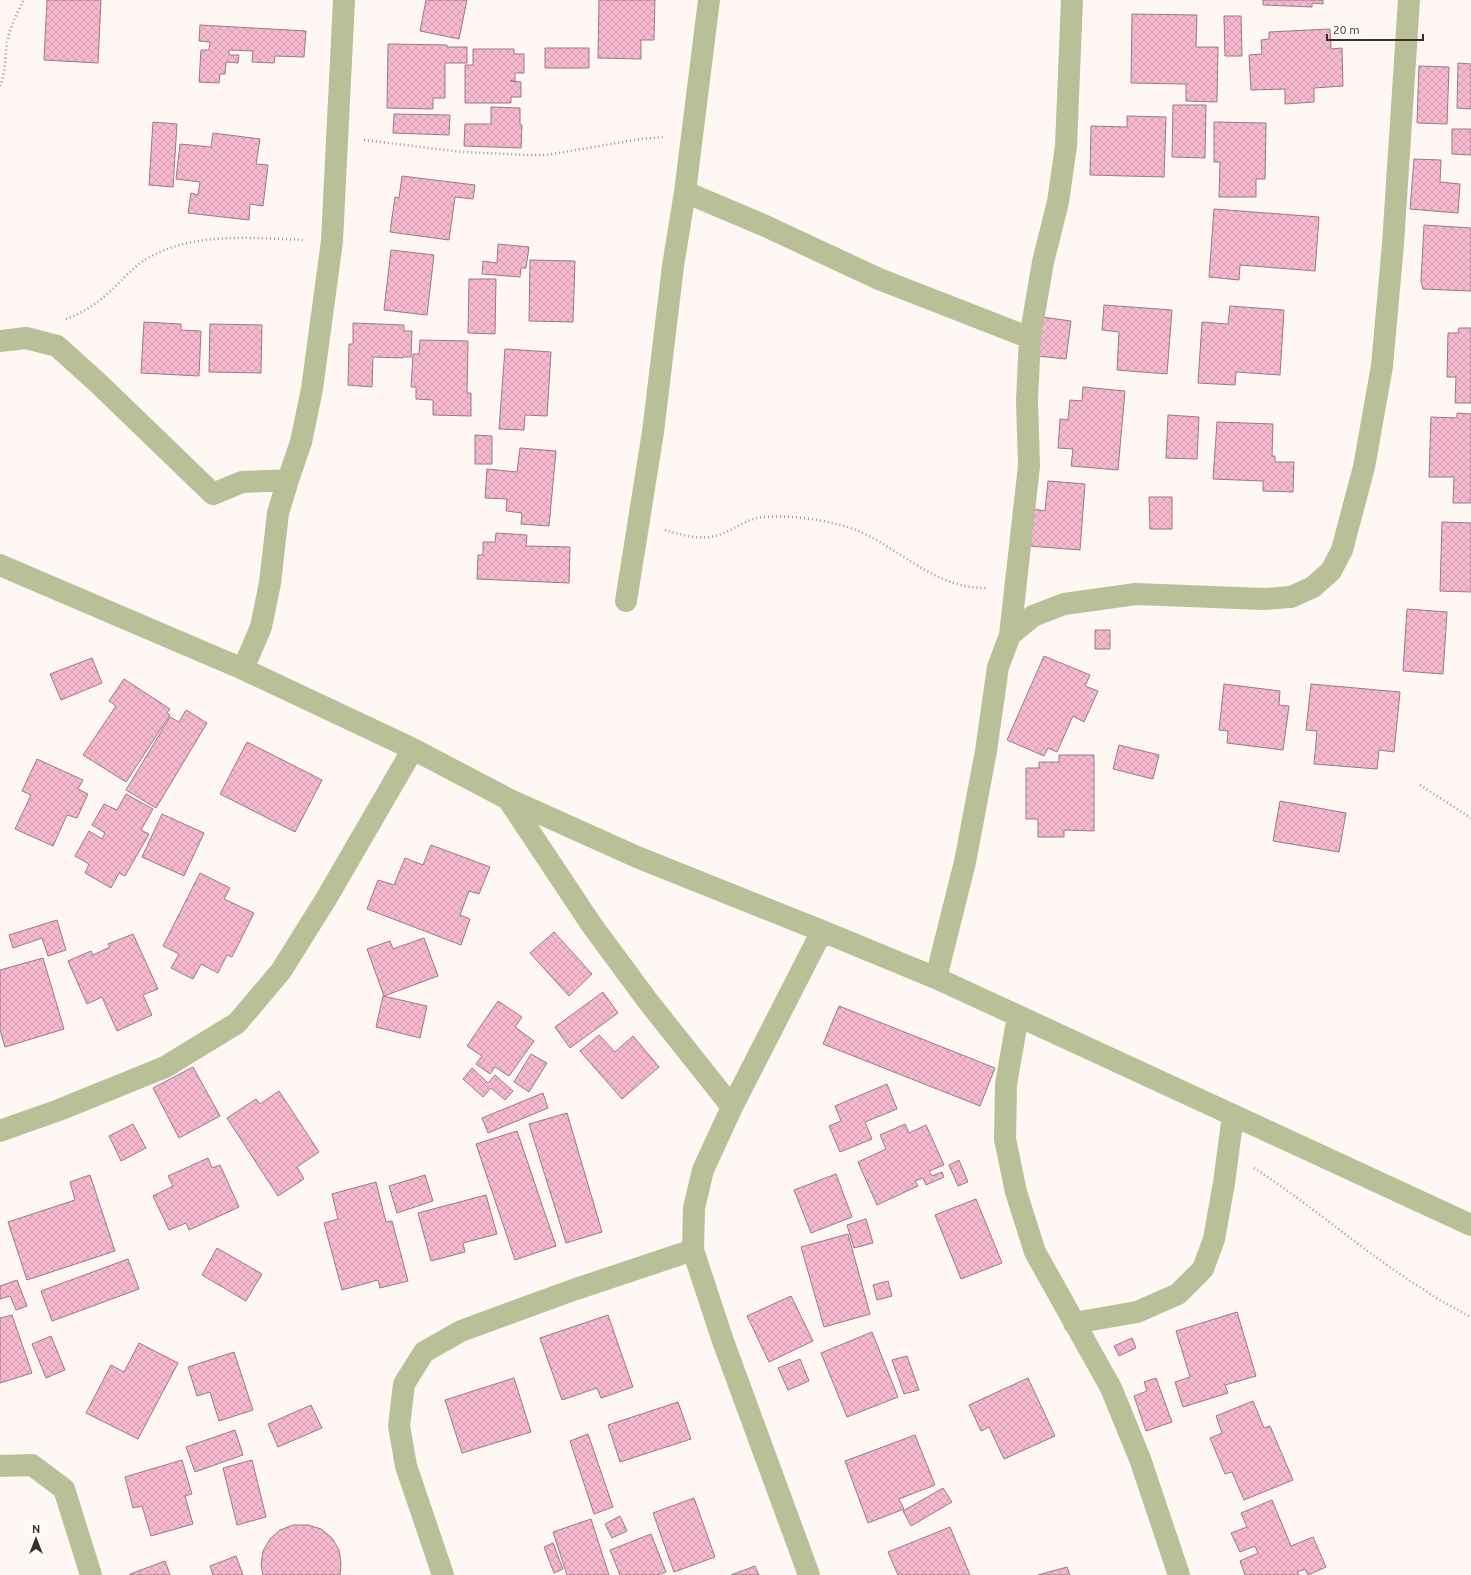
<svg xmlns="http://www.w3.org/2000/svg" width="1471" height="1575" font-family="Ubuntu,sans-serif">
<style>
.building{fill:url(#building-cross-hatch);stroke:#9a7a86}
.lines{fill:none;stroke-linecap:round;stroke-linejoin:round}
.path{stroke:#9f9690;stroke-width:2.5;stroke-dasharray:1 3;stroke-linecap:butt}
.minor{stroke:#b9c097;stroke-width:22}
</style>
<defs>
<pattern id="building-cross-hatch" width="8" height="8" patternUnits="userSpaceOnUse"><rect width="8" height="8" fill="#f5b8cf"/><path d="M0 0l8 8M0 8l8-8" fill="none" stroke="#d39eb2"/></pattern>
</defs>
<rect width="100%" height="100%" fill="#fef7f3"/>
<!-- building -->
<path class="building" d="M47,0H101L98,63L44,60Z
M426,0H467L459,39L420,31Z
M599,0H655L654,40H641V59L598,58Z
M1263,0H1323V4L1312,3V7L1263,5Z
M1132,14L1197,15L1196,47H1218L1217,102L1186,101V84L1131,83Z
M1224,16H1241L1242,56H1225Z
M200,25L306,31L304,57L275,56L274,63L252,62L253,51L229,50V55H239L238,63L226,62L225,74H220L219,83L199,82L201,50H209L210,42L199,41Z
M1330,29L1331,49L1342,48L1343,86L1314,88V102L1285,104V89L1251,90L1249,55L1262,54L1261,40L1269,39V32Z
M388,44L447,45V47H467V63H445V98H433V109L387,108Z
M545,48H589V68H545Z
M473,49H514V54H524V73H515V81H510L521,82V97H511V103H465V65H473Z
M1458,63L1471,64V109L1457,108Z
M1419,66L1449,67L1447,124L1417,123Z
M1173,105H1206L1205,158L1172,157Z
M491,107L520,108V125H522L521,148L464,146L465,124H491Z
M394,114L450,115L449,135L393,133Z
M1127,116L1166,117L1164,177L1090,175L1091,126L1127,127Z
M153,122L177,124L173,187L149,185Z
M1214,122L1266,123L1265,179H1256V197H1219L1220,162H1214Z
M1452,129H1471V155L1452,154Z
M213,133L260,139L256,164L268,165L263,206L250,204L249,220L188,213L191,193L198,195L200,182L176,179L180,144L211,147Z
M1414,159L1441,160L1440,182L1460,184L1458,213L1410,209Z
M402,176L475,185L473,199L455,197L449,240L390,232L395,197L399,198Z
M1214,209L1319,217L1315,271L1240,265L1239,280L1209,277Z
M1424,225L1471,228V291L1423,289L1421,281Z
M498,244L529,247L526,268H521L520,277L482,274L483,261L497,263Z
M391,250L434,255L427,315L384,310Z
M530,260L575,261L573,322L529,321Z
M469,279H496L495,334L468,333Z
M1104,305L1172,310L1167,374L1117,370L1119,332L1102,330Z
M1230,306L1284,310L1280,375L1236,372L1235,385L1198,383L1202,322L1228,324Z
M1042,317L1071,321L1066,359L1037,356Z
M144,322L181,324V330L201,331L199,376L141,373Z
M353,323L404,325V331H412L411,357H403V358L373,357L372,387L348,385L349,344H353Z
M210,324L262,325L261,373L209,372Z
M1459,328H1471V403H1455L1456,377H1447L1448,333H1458Z
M420,340L468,341L467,393H471V416L433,415V400L416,399V387H411L413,354H419Z
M505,349L551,352L547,416L525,415L524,430L499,429Z
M1083,387L1125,391L1118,470L1071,466L1073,449L1058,448L1060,419L1068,420L1070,400L1082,401Z
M1457,413L1471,414V503H1453L1454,477H1429L1431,417L1457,418Z
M1168,415L1199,417L1197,459L1166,458Z
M1217,422L1273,424L1272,456H1275V462H1294L1293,492L1263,491V481L1213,479Z
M475,435L492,436V464H475Z
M520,448L556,451L549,526L521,524L522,513L506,511L507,499L485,498L487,469L517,472Z
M1048,481L1085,484L1080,550L1029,546L1033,509L1045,511Z
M1149,497H1172V529H1150Z
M1442,522L1471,523V592L1440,591Z
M496,533L527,535L526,546L570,547L569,583L477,579L478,555H483V542H495Z
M1407,609L1447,612L1443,674L1403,671Z
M1095,630H1110V649H1095Z
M1044,656L1090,675L1085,686L1098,691L1084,722L1073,716L1057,752L1048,748L1044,756L1007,740Z
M92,658L102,683L61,700L50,674Z
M124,679L170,709L167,713L170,715L126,782L83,755L116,706L109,701Z
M1224,684L1280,691L1279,705L1289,706L1283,750L1227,743L1228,731L1219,730Z
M1311,684L1400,692L1394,752L1379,750L1377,769L1314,764L1317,731L1306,730Z
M186,710L207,723L156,808L126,790L170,717L179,722Z
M247,742L322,780L295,832L220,794Z
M1119,745L1159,755L1153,779L1113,769Z
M1059,755H1094V831L1064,830V837H1038V819H1026V768H1039V762H1059Z
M37,759L83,780L78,789L88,794L77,818L67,815L53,846L15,829L31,795L22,791Z
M126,794L153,809L141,830L149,834L125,876L119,873L111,888L85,873L89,864L75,856L89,831L102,839L105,833L92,825L104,804L117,810Z
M1280,801L1346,813L1339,852L1273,841Z
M162,814L204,833L184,876L142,857Z
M431,845L490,867L479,894L469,891L460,915L470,919L461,945L367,909L378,880L394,885L405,858L423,865Z
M200,873L230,888L224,899L254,913L232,957L227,955L218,973L201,964L193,979L171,968L179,954L163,946Z
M57,920L66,950L48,956L42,938L13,948L9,935Z
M554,932L592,974L569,996L530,953Z
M133,934L158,989L143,995L152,1015L117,1031L102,997L87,1004L68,961L91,951L93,955L110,947L108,944Z
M424,938L438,976L384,996L367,949L390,941L393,949Z
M43,958L64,1029L5,1047L0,1030V970Z
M603,992L618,1013L570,1048L555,1027Z
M383,996L427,1006L420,1038L376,1027Z
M498,1001L522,1017L515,1027L534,1041L509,1076L495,1067L490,1074L476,1064L482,1056L467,1046Z
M839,1006L995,1068L980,1106L823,1044Z
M599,1035L615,1052L633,1036L659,1067L622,1099L580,1051Z
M531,1054L547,1063L529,1092L514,1082Z
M193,1067L220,1116L179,1138L153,1088Z
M472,1068L488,1083L495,1075L513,1091L505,1100L491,1088L483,1097L463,1079Z
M887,1084L897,1109L865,1122L872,1139L840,1152L829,1126L841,1121L835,1106Z
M279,1091L319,1152L297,1167L304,1179L278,1196L227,1118L256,1099L260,1104Z
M543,1093L548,1108L488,1133L482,1118Z
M567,1113L602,1232L566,1243L529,1124Z
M133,1124L146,1148L121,1161L109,1136Z
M905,1124L909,1133L926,1125L944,1165L929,1171L932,1176L942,1172L944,1177L926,1185L923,1178L915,1181L918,1186L877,1205L858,1162L886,1149L880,1135Z
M517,1131L556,1246L515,1260L476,1144Z
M208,1158L212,1168L220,1165L239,1207L189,1230L186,1223L169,1230L153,1196L173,1186L168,1176Z
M959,1160L968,1182L958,1186L949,1165Z
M836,1174L852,1217L811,1233L794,1190Z
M90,1175L115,1251L27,1280L8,1222L75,1200L70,1182Z
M425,1175L433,1201L397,1213L389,1186Z
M376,1182L386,1222L392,1221L408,1281L380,1288L378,1280L342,1290L324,1223L338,1219L332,1194Z
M486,1195L497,1234L463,1243L465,1252L431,1261L418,1213Z
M976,1199L1002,1263L961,1279L935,1215Z
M866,1219L873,1243L854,1248L847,1225Z
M848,1234L870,1314L824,1327L801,1247Z
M217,1248L262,1274L246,1301L202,1275Z
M128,1259L139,1289L52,1321L41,1291Z
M17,1280L27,1306L16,1310L10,1296L0,1299V1286Z
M888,1281L892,1296L877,1300L873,1285Z
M791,1296L813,1341L769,1362L747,1316Z
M1237,1312L1256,1376L1225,1385L1228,1393L1183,1407L1175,1382L1190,1377L1176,1331Z
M12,1315L32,1373L0,1383V1318Z
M608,1315L633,1387L601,1398L597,1388L562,1400L540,1338Z
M872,1332L898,1397L847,1417L821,1353Z
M51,1336L65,1370L46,1378L32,1344Z
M1132,1338L1136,1348L1119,1356L1114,1346Z
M139,1343L178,1363L138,1439L86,1413L111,1365L124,1372Z
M234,1352L253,1410L219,1421L210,1392L197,1396L188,1367Z
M907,1356L919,1390L904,1394L892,1360Z
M800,1359L809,1381L788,1390L778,1368Z
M514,1378L531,1432L462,1453L445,1400Z
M1028,1378L1055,1436L1004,1459L989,1427L981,1431L969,1405Z
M1156,1378L1172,1422L1146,1431L1134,1396L1147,1391L1144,1382Z
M1253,1401L1264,1428L1270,1426L1293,1480L1244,1500L1232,1472L1225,1474L1210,1438L1222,1433L1216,1416Z
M678,1402L691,1439L620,1462L608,1425Z
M311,1405L322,1428L278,1447L268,1424Z
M235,1430L243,1455L195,1472L186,1447Z
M588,1434L613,1507L594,1514L570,1441Z
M915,1435L935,1485L899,1499L904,1509L868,1523L845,1461Z
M182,1460L192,1494L185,1496L193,1524L151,1536L142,1506L133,1508L125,1477Z
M252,1460L266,1517L237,1525L223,1468Z
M943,1488L952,1502L911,1526L903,1511Z
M694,1498L715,1557L674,1572L653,1513Z
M1272,1500L1291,1546L1313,1537L1326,1567L1308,1575L1305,1569L1297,1572L1299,1575H1245L1240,1561L1258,1553L1255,1546L1240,1552L1231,1533L1247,1527L1241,1513Z
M620,1516L627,1531L612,1538L605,1524Z
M591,1519L609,1575H567L553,1532Z
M293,1525H308L321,1529L332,1538L339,1550L341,1563L340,1575H263L261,1565L263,1551L270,1539L280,1530Z
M950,1527L970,1575H898L888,1552Z
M651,1534L666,1572L658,1575H620L610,1550Z
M553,1543L563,1569L554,1573L544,1547Z
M236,1556L243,1575H213L210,1566Z
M165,1561L170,1575H130V1574Z
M755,1566L759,1575H731Z
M1067,1567L1070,1575H1038Z"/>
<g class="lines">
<!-- path -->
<path class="path" d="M0,86C6,72 5,56 7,42C10,27 17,13 24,0
M364,140L462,152L529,155H546L641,139L663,137
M66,319C80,314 93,306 105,296C118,285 129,271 143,261C190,231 252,238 304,240
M665,530C682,535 701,541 719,535C732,531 743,521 757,518C782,514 811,518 836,524C891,535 926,589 987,588
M1420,785L1471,818
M1254,1168C1313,1206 1366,1254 1426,1291C1440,1301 1456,1309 1471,1317"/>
<!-- minor -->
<path class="minor" d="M685,192L761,224L879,279L1030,338
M0,341L26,338L57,346L98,383L213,494L242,482L288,480
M0,565L243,669L413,749L508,799L637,857L822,931L936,978L1471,1225
M626,601L653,432L673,266L685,192L709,0
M1010,635L1029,466L1027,400L1030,338L1043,262L1058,202L1066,146L1072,0
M243,669L261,627L270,583L278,513L288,480L301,442L312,389L332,241L344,0
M508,799L591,924L647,1000L732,1107
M936,978L965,862L986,751L998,667L1010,635L1033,616L1064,604L1136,594L1264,599L1291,597L1313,587L1331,571L1342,550L1364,467L1382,366L1393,244L1409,0
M1018,1016L1006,1084L1005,1139L1016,1192L1035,1252L1111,1388L1140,1459L1179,1575
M0,1131L59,1110L165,1067L237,1023L281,971L326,899L413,749
M1074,1323L1137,1312L1178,1294L1203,1269L1214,1239L1224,1183L1233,1115
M0,1466L32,1465L64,1489L91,1575
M443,1575L406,1466L399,1426L404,1384L424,1352L461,1331L573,1290L693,1250
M809,1575L723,1341L693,1250L694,1208L703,1170L732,1107L822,931"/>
</g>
<!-- north arrow -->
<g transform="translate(36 1539)" stroke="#ffffff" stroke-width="3" paint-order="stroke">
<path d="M0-3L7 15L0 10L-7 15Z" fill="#3b2f28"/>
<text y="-6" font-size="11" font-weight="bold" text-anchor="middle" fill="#3b2f28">N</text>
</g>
<!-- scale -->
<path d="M1327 34v6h96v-6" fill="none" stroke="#3b2f28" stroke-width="2"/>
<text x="1333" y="34" font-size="12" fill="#3b2f28" stroke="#ffffff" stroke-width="3" paint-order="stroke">20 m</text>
</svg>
